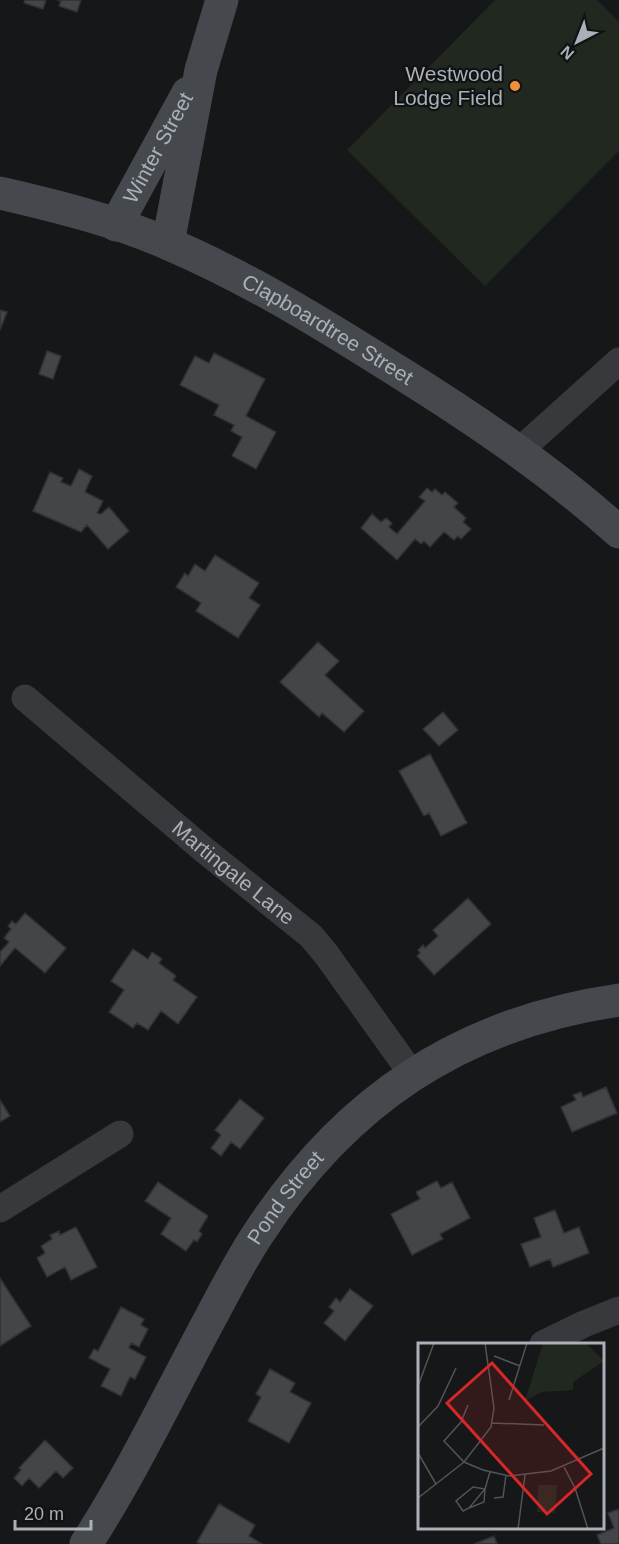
<svg xmlns="http://www.w3.org/2000/svg" width="619" height="1544" font-family="Helvetica,sans-serif">
<style>
.green{fill:#202820}
.building{fill:#434548;stroke:#303134;stroke-width:1.5}
.lines{fill:none;stroke-linecap:round;stroke-linejoin:round}
.street{stroke:#37393d;stroke-width:27}
.secondary{stroke:#45494d;stroke-width:33}
.poi-dot{fill:#ef9138;stroke:#111213;stroke-width:2}
.labels{text-anchor:middle;stroke-width:4.5;stroke-linejoin:round;paint-order:stroke}
.poi-label{font-size:21px;fill:#a9b0b8;stroke:#111213;text-anchor:end}
.street-label{font-size:21px;fill:#a9b0b8;stroke:#111213}
.inset-road{fill:none;stroke:#515458;stroke-width:1.5}
.view{fill:#d62828;fill-opacity:0.15;stroke:#d62828;stroke-width:3}
.inset-edge{fill:none;stroke:#a9b0b8;stroke-width:3}
</style>
<rect width="100%" height="100%" fill="#161718"/>
<!-- green -->
<path class="green" d="M495,0H597L619,22V151L485,286L347,150Z"/>
<!-- building -->
<path class="building" d="M25,0H46L43,9L24,3Z
M57,0H81L77,12L59,6L61,1Z
M0,310L7,312L0,330Z
M47,351L61,356L53,379L39,374Z
M214,353L265,379L246,416L276,432L256,469L232,456L242,437L231,431L234,425L214,415L219,405L180,385L195,356L209,363Z
M79,469L92,476L85,492L103,501L97,513L101,514L109,507L129,531L108,549L87,525L81,532L33,511L50,472L63,478L61,482L71,486Z
M427,488L432,492L435,489L442,495L445,492L458,503L454,507L466,518L463,522L471,529L461,539L458,536L454,540L444,532L430,547L424,541L421,544L415,539L397,560L361,528L372,514L381,522L386,518L392,523L389,527L397,534L425,501L419,497Z
M215,555L259,583L249,598L260,605L238,638L196,611L201,603L176,587L185,573L188,576L195,564L205,571Z
M318,642L339,661L325,675L364,711L344,732L322,713L319,717L280,682Z
M443,712L458,730L439,746L423,729Z
M430,754L467,823L441,836L429,813L424,816L399,771Z
M468,898L491,924L434,975L417,956L420,953L418,950L423,945L425,948L438,936L433,930Z
M25,913L66,948L45,973L15,948L0,966V952L9,942L4,938L11,929L8,926L12,921L16,924Z
M133,949L148,959L152,952L162,959L159,963L176,976L173,980L197,997L178,1024L161,1011L148,1030L137,1023L133,1028L109,1012L124,990L111,981Z
M606,1087L617,1113L572,1132L561,1107L576,1100L573,1095L581,1092L583,1097Z
M240,1099L264,1118L240,1149L231,1142L221,1156L211,1148L221,1135L215,1130Z
M0,1100L10,1116L0,1122Z
M437,1181L441,1188L452,1182L470,1218L440,1234L443,1239L412,1255L391,1214L420,1199L416,1192Z
M158,1182L208,1216L199,1231L202,1234L197,1242L194,1240L186,1251L161,1234L171,1218L145,1201Z
M555,1210L564,1233L579,1227L589,1253L553,1267L550,1259L530,1267L521,1244L541,1237L534,1218Z
M76,1227L97,1267L71,1280L65,1267L47,1277L37,1258L45,1253L41,1246L52,1239L50,1235L59,1231L60,1235Z
M0,1278L31,1326L0,1346Z
M350,1289L373,1306L345,1341L324,1323L334,1311L329,1307L336,1298L340,1302Z
M121,1307L144,1319L141,1325L148,1329L139,1347L131,1343L129,1348L146,1357L135,1379L130,1377L121,1396L101,1386L110,1369L89,1358L94,1349L98,1351Z
M270,1369L295,1383L290,1392L311,1403L289,1443L248,1421L261,1397L256,1394Z
M45,1440L73,1468L63,1478L56,1471L39,1488L29,1478L22,1486L14,1478L21,1470L19,1468Z
M219,1504L255,1525L249,1536L262,1544H201L197,1542Z
M619,1509V1544H601L597,1535L614,1528L608,1513Z
M494,1536L497,1544H474Z"/>
<g class="lines">
<!-- street -->
<g class="street">
<path d="M519,451L619,361"/>
<path id="s1" d="M25,698L203,849L311,936L326,954L412,1074"/>
<path d="M0,1209L120,1134"/>
<path d="M543,1344L584,1324L619,1310"/>
</g>
<!-- secondary -->
<g class="secondary">
<path id="s2" d="M0,193C57,206 116,221 169,244C251,279 324,325 399,372C476,420 551,471 619,532"/>
<path id="s3" d="M116,225L188,93"/>
<path d="M168,243L201,70L222,0"/>
<path id="s4" d="M86,1544C133,1471 170,1393 211,1317C226,1289 240,1261 258,1234C345,1101 460,1023 619,1000"/>
</g>
</g>
<!-- markers -->
<circle class="poi-dot" cx="515" cy="86" r="6"/>
<g class="labels">
<!-- poi labels -->
<g class="poi-label">
<text x="503" y="81">Westwood<tspan x="503" dy="24">Lodge Field</tspan></text>
</g>
<!-- street labels -->
<g class="street-label">
<text dy="7" stroke="none"><textPath href="#s3" startOffset="88">Winter Street</textPath></text>
<text dy="7" stroke="none"><textPath href="#s2" startOffset="357">Clapboardtree Street</textPath></text>
<text dy="7" stroke="none"><textPath href="#s1" startOffset="272">Martingale Lane</textPath></text>
<text dy="7" stroke="none"><textPath href="#s4" startOffset="400">Pond Street</textPath></text>
</g>
</g>
<!-- overview -->
<g transform="translate(418 1343)">
<rect width="186" height="186" fill="#161718"/>
<path d="M125,0H168L186,18L155,39V47L124,49L107,58ZM120,142H139L137,170L119,169Z" fill="#202820"/>
<path class="inset-road" d="M76,13L102,23M0,43L16,0M91,57L109,0M50,62L43,79L26,98L46,119L65,127L91,133L133,128L186,105M74,80L126,82M0,84L20,63L38,25M0,110L18,141M146,124L157,145L170,186M67,146L55,144L38,158L45,168L51,165L67,146L72,129M0,155L46,119L73,84L76,65L67,0M76,155L85,154L88,132M51,165L66,159L67,146M100,186L107,132"/>
<path class="view" d="M74,20L173,131L129,171L29,60Z"/>
<rect width="186" height="186" class="inset-edge"/>
</g>
<!-- north arrow -->
<g transform="translate(577 42) rotate(222)" stroke="#111213" stroke-width="4.5" paint-order="stroke">
<path d="M0-4.5L10 22L0 15L-10 22Z" fill="#a9b0b8"/>
<text y="-9" font-size="16" font-weight="bold" text-anchor="middle" fill="#a9b0b8">N</text>
</g>
<!-- scale -->
<path d="M15 1520v9h76v-9" fill="none" stroke="#a9b0b8" stroke-width="3"/>
<text x="24" y="1520" font-size="18" fill="#a9b0b8" stroke="#111213" stroke-width="4.5" paint-order="stroke">20 m</text>
</svg>
